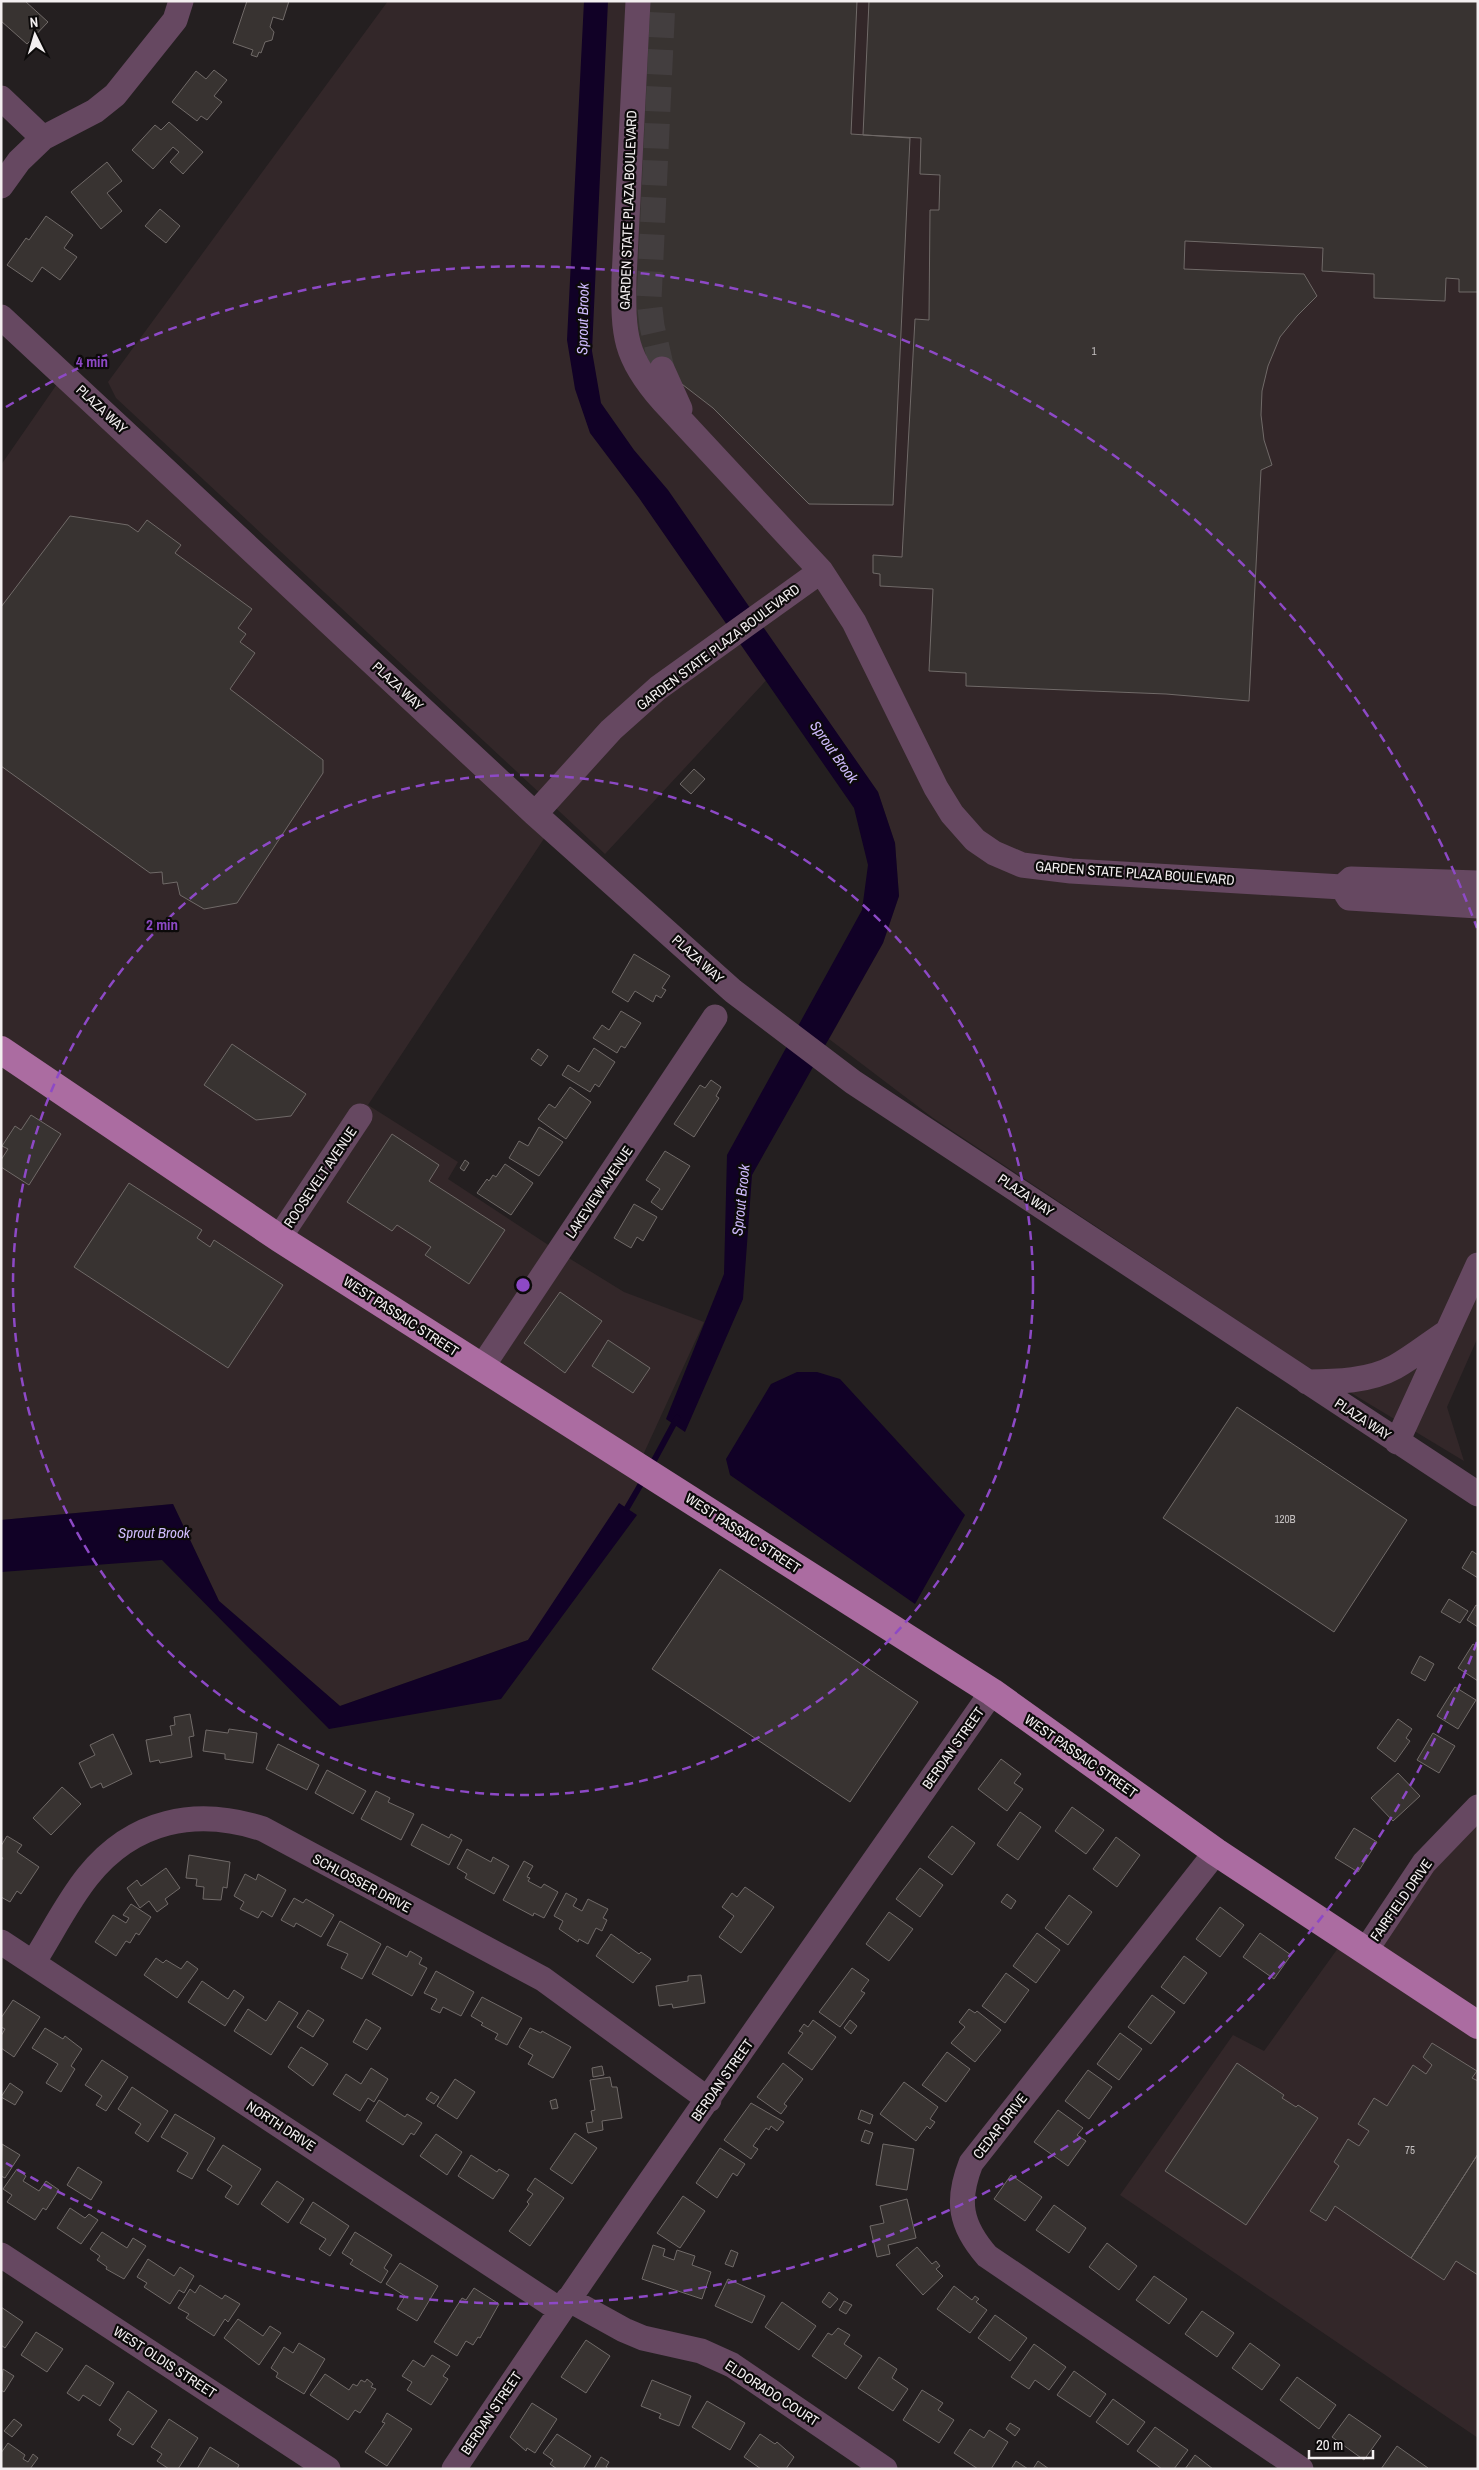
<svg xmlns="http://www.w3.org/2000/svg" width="1479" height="2470" font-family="'Archivo Narrow',sans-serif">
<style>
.built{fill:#332729}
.water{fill:#110126}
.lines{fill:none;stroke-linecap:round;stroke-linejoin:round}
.stream{stroke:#110126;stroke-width:6}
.building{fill:#383331;stroke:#706a68}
.minor-tunnel{stroke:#433e3f;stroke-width:25;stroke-dasharray:25 12;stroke-linecap:butt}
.minor{stroke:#664861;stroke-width:25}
.major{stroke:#ab6ca1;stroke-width:28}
.ring{fill:none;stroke:#8d49c6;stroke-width:2.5;stroke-dasharray:9 6}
.labels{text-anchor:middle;stroke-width:4.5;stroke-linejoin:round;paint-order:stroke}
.number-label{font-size:11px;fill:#c4c0c0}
.street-label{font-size:14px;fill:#f3eff0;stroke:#0c0a0a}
.water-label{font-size:15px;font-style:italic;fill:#cfbbfd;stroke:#0c0a0a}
.centre{fill:#8d49c6;stroke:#0c0a0a;stroke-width:2.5}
.ring-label{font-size:15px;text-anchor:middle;font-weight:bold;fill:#8d49c6;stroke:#0c0a0a;stroke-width:4.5;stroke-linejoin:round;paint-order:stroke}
</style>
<rect width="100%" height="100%" fill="#241f20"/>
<!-- built -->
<path class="built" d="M388,1H1478V1337L1447,1407L1464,1461L1303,1364L933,1118L829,1039L883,943L899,896L895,843L878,792L785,660L605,854L116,398L108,382Z
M64,374L551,828L368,1105L458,1162L448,1179L559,1252L624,1292L704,1322L638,1466L648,1472L627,1508L528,1640L340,1706L219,1601L173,1504L1,1520V465Z
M1478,1807V2438L1120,2195L1233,2035L1264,2051L1346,1937L1366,1950Z"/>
<!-- water -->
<path class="water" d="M584,1H608L592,351L601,403L634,450L668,490L878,792L895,843L899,896L883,943L752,1175L743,1299L685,1432L666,1419L724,1274L727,1155L862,910L868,865L854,808L639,498L590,433L575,389L567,340Z
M797,1372H817L840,1379L965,1515L915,1604L730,1475L726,1459L771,1384Z
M619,1503L637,1515L501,1699L329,1729L162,1560L1,1572V1520L173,1504L219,1601L340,1706L528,1640Z"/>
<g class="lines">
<!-- stream -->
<path class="stream" d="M651,1466L677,1418
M627,1508L645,1477"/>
</g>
<!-- building -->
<path class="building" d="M1,1H25L48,22L27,44L1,21Z
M247,1H289L283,20L273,17L270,27L274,32L272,40L265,42L261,53L259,52L257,57L251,55L253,50L233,43Z
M648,1H857L851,134L910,138L893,505L809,504L713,408L639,351L634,301Z
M869,1H1478V292H1459V279L1446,278L1445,301L1374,298V274L1322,271L1323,248L1185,241L1184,269L1304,274L1317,296L1297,316L1280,337L1268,366L1262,391L1261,415L1264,440L1272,465L1261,470L1249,701L1166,694L966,686V673L929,671L933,589L880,586V574L873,573V555L902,557L915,319L929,320L930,210H939L940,175L920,174L921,138L863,135Z
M214,70L227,80L214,96L222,102L207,120L201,116L197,121L172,102L196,71L206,79Z
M169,122L203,152L183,174L170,162L179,152L173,147L153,169L132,150L155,125L161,130Z
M107,162L122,181L107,193L122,211L101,229L71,192Z
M160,209L180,226L166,243L145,226Z
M46,216L73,235L64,248L77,257L60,280L42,267L32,282L7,265L26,238L29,240Z
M70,516L128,525L138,532L147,520L181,545L175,553L252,609L238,628L246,634L240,642L255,653L230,689L323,760V773L237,903L204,909L180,895L177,882L163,884L162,872L150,873L1,766V607Z
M694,769L705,779L691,794L680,784Z
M634,954L670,976L662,988L666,990L661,998L656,995L653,1002L635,991L628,1002L612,992Z
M621,1011L641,1023L625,1048L621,1046L617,1053L593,1038L602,1025L609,1030Z
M232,1044L306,1094L291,1116L256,1120L204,1085Z
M594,1048L615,1062L599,1087L595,1084L590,1092L562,1075L568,1065L579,1072Z
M538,1049L548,1056L541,1066L531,1059Z
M711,1080L721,1087L716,1096L719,1098L694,1137L674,1124L700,1085L705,1088Z
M570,1087L591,1102L566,1139L538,1119L549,1104L555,1108Z
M31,1115L61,1134L29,1185L1,1167V1160L8,1149L2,1146L15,1126L21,1130Z
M539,1127L563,1142L539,1176L509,1158L519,1141L528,1146Z
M392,1134L439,1165L429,1181L505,1230L469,1284L425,1255L431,1247L397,1225L392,1231L347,1202Z
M665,1151L690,1166L662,1210L651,1202L660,1189L646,1180Z
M465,1160L469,1163L464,1171L460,1168Z
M505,1164L533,1183L511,1215L477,1193L487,1179L489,1181L493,1175L496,1177Z
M129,1183L202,1230L197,1238L210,1247L214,1240L283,1285L228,1368L74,1267Z
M634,1204L657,1217L643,1241L637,1237L631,1248L614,1238Z
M560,1292L602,1321L565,1373L524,1343Z
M608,1340L650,1368L633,1393L592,1366Z
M1237,1407L1407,1520L1334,1632L1163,1518Z
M1472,1551L1478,1555V1578L1462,1568Z
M720,1569L918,1702L850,1802L652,1669Z
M1449,1599L1468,1611L1460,1623L1441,1612Z
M1476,1605L1478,1606V1627L1467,1620Z
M1473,1644L1478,1647V1681L1458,1668Z
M1420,1656L1434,1664L1425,1681L1411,1673Z
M1455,1687L1476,1700L1458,1729L1437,1716Z
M190,1714L194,1736L189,1737L192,1757L160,1763L159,1760L150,1762L146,1740L172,1735L170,1726L175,1725L174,1717Z
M1398,1719L1412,1729L1406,1738L1410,1741L1395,1762L1377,1748Z
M229,1729L257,1733L253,1763L225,1759V1754L203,1751L206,1730L228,1733Z
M1433,1733L1455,1746L1439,1773L1417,1760Z
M113,1734L132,1774L103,1788L101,1783L91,1788L79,1763L95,1755L90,1745Z
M278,1744L319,1765L307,1790L266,1769Z
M1001,1759L1021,1774L1014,1783L1023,1789L1007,1811L978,1789Z
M327,1770L366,1791L353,1814L315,1793Z
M1398,1773L1420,1796L1393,1821L1371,1798Z
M62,1787L81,1804L51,1835L33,1818Z
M376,1791L390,1798L388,1802L414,1814L401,1840L361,1819Z
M1072,1807L1104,1830L1086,1854L1055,1831Z
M1020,1812L1041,1827L1018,1860L997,1845Z
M422,1824L449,1838L451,1834L462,1840L449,1865L411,1845Z
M952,1826L975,1843L952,1875L928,1857Z
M1354,1828L1377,1842L1358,1872L1335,1858Z
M7,1836L22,1845L17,1852L39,1867L21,1894L17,1891L10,1902L1,1897V1861L3,1858L1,1857V1846Z
M1116,1837L1140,1855L1117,1887L1093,1869Z
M467,1849L491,1862L493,1857L509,1866L494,1894L465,1878L467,1874L457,1868Z
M189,1855L230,1862L227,1888L223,1887L221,1900L203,1899L204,1887L196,1886L197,1879L186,1878Z
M524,1861L533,1866L527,1877L530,1878L528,1881L541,1888L544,1884L558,1892L544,1918L534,1913L533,1916L503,1900Z
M166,1868L180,1888L165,1899L168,1904L157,1912L149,1901L140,1908L127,1888L137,1880L141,1886Z
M920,1868L943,1885L920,1917L896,1899Z
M245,1874L256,1880L258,1874L286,1890L272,1917L262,1911L258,1918L240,1909L244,1902L234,1896Z
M745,1887L774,1907L741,1953L719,1937L734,1916L722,1907L732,1893L737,1897Z
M566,1893L577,1899L573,1906L582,1911L588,1899L608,1909L603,1918L607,1920L602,1931L596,1928L588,1944L579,1939L578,1942L559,1929L563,1921L554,1916Z
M1007,1894L1016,1901L1011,1909L1001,1902Z
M1069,1895L1092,1912L1068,1945L1045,1928Z
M294,1898L303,1903L306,1899L334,1915L321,1937L296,1923L294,1927L281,1920Z
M131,1904L151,1917L139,1935L136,1933L130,1943L126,1941L116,1956L95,1942L113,1915L126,1923L129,1918L123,1915Z
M1220,1907L1244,1925L1220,1957L1196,1939Z
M889,1912L913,1929L889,1961L866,1944Z
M340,1921L381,1944L362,1979L341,1968L348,1954L327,1945Z
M1037,1933L1060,1950L1036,1983L1013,1966Z
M1260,1933L1291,1955L1274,1979L1243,1957Z
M611,1934L639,1954L641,1952L651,1959L633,1983L596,1956Z
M387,1946L407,1957L410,1951L422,1958L419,1964L427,1968L412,1996L372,1974Z
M1184,1956L1207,1973L1184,2004L1161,1987Z
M156,1958L163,1963L166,1960L181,1969L187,1961L198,1969L177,1998L144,1975Z
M852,1968L869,1980L861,1991L865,1993L840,2027L819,2012Z
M436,1971L474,1992L461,2016L443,2007L440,2013L431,2009L437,1999L424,1993Z
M1006,1973L1029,1990L1005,2023L982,2006Z
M701,1975L705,2003L673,2008L672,2004L659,2006L656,1986L688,1981V1976Z
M202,1981L228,1999L234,1990L244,1997L225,2026L188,2002Z
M1152,1995L1175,2012L1151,2044L1128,2027Z
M482,1997L522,2018L507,2045L495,2039L498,2034L481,2025L483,2023L471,2016Z
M13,2000L40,2017L14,2057L1,2048V2036L5,2029L1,2027V2018Z
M279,2001L298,2013L271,2055L234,2031L248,2009L266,2021Z
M969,2009L975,2013L977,2011L1001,2030L975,2062L951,2043L965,2027L959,2022Z
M308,2010L324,2020L313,2037L297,2027Z
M366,2019L381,2028L367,2050L353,2042Z
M813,2020L836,2037L812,2070L788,2053L803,2033L799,2031L804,2024L808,2027Z
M850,2020L857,2026L851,2034L844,2028Z
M45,2028L63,2039L65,2036L82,2049L71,2066L75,2069L61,2092L46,2083L58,2064L32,2048Z
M530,2028L541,2033L542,2031L571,2047L553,2078L528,2064L533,2055L519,2047Z
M1120,2033L1142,2049L1119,2080L1097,2064Z
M1432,2043L1477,2071L1472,2078L1478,2081V2154L1411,2258L1335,2206L1326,2221L1310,2211L1339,2166L1334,2162L1348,2139L1359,2146L1369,2131L1358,2124L1374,2098L1387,2106L1413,2065L1426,2074L1432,2065L1423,2057Z
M301,2047L328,2064L313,2086L288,2067Z
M947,2052L970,2069L946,2102L922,2085Z
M102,2060L128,2077L106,2111L96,2105L102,2096L85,2085Z
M783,2063L803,2079L784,2104L787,2106L781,2114L757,2097Z
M1237,2063L1284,2095L1282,2098L1296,2107L1298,2105L1318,2118L1246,2225L1165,2171Z
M602,2066L604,2075L593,2077L592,2068Z
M371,2068L388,2079L374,2102L368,2098L360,2111L333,2094L346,2074L361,2084Z
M1088,2070L1112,2087L1089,2119L1065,2101Z
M610,2077L612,2087H617L622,2118L602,2121L603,2130L588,2133L586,2123L593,2122L591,2111L595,2110L590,2080Z
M455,2079L475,2092L457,2119L437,2106Z
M904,2082L938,2107L930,2119L935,2122L930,2129L927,2126L916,2141L880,2114Z
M10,2083L23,2092L15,2105L1,2097Z
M132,2087L168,2111L148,2142L135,2133L141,2124L118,2109Z
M431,2092L439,2097L434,2104L426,2099Z
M556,2099L558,2108L552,2109L550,2101Z
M379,2100L405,2117L407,2114L422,2123L414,2135L411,2133L403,2145L366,2121Z
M751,2103L784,2122L777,2131L771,2126L769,2130L766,2128L753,2146L758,2149L751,2159L724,2140Z
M861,2110L873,2115L870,2124L858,2119Z
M1058,2110L1083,2128L1077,2135L1086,2141L1068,2166L1034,2142Z
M175,2114L215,2138L192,2179L177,2171L188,2153L161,2137Z
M865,2130L873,2133L869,2144L861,2141Z
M575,2133L597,2148L572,2184L550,2169Z
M436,2134L462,2152L447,2175L420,2156Z
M2,2144L20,2155L5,2178L1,2176Z
M883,2144L914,2149L907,2190L876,2185Z
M223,2145L261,2169L238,2205L225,2197L232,2186L207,2170Z
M720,2148L745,2164L737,2176L733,2173L717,2198L696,2183Z
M1478,2154V2275L1456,2261L1444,2280L1411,2258Z
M471,2155L497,2172L499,2169L509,2175L493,2199L458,2176Z
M78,2167L102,2182L91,2200L67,2185Z
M17,2169L26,2176L23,2181L39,2191L46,2181L59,2190L46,2210L43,2208L35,2220L7,2202L12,2195L3,2189Z
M1011,2175L1042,2197L1025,2221L994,2199Z
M535,2178L564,2198L530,2246L509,2231L529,2204L527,2202L533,2194L527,2190Z
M277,2181L304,2199L288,2223L261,2204Z
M683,2196L705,2211L680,2248L657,2233Z
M907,2199L916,2238L888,2245L890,2254L877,2257L870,2226L884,2223L880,2206Z
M313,2202L349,2226L330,2256L319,2249L326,2239L300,2223Z
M1054,2205L1086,2228L1069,2253L1036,2230Z
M70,2208L85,2218L89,2214L98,2220L81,2244L57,2228Z
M102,2232L127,2248L133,2238L146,2246L124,2279L106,2269L107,2267L97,2260L100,2256L90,2249Z
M355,2232L392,2255L384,2268L388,2271L381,2283L350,2264L353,2260L342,2253Z
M1107,2243L1137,2266L1119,2290L1089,2267Z
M653,2245L665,2249L663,2256L674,2260L677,2250L695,2256L692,2265L711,2272L702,2299L642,2279Z
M917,2247L932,2264L936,2261L940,2266L936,2269L943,2276L923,2295L896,2265Z
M731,2250L738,2253L733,2267L725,2264Z
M148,2259L174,2276L180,2267L194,2276L184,2293L179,2290L170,2304L144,2287L147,2283L137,2277Z
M400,2263L438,2286L417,2321L397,2309L405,2296L386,2284Z
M1154,2276L1187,2299L1169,2324L1136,2300Z
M728,2279L765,2296L752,2323L715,2306Z
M200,2285L222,2299L225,2295L240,2304L228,2322L225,2319L214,2336L186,2318L189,2314L178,2308L190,2289L195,2293Z
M954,2286L972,2300L975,2296L979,2299L976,2302L987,2310L970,2333L937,2309Z
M474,2288L499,2304L480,2338L478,2337L473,2345L466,2341L457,2356L434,2342L462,2298L466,2300Z
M829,2292L838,2299L830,2308L822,2302Z
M844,2301L852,2305L846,2314L839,2310Z
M782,2302L816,2326L799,2350L765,2327Z
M1,2307L23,2322L5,2348L1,2345Z
M1202,2311L1234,2333L1217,2357L1185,2334Z
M995,2315L1027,2338L1010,2361L978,2338Z
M238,2319L263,2336L270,2326L281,2333L259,2365L224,2338Z
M838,2328L850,2335L844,2344L862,2356L846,2379L812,2356L828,2333L832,2335Z
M36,2332L63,2349L47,2372L21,2355Z
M586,2340L610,2356L586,2393L561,2377Z
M299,2343L325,2359L304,2394L276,2377L278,2373L271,2368L284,2347L293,2353Z
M1250,2343L1280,2365L1262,2390L1232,2368Z
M1034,2344L1066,2367L1049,2390L1035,2380L1029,2389L1011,2377Z
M432,2355L450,2366L443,2376L448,2379L431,2405L407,2390L412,2382L402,2376L413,2360L424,2367Z
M879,2357L897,2369L892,2378L908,2389L893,2411L858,2388Z
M86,2365L114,2383L100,2406L83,2395L79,2401L67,2393Z
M3,2369L14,2376L4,2392L1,2390Z
M1074,2371L1106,2394L1090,2417L1057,2395Z
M325,2374L349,2390L353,2384L357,2386L361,2380L365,2382L367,2379L373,2384L371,2387L376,2389L360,2413L355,2410L348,2420L310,2395Z
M1297,2377L1336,2405L1319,2429L1280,2400Z
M652,2380L691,2396L679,2426L659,2418L661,2414L641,2406Z
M922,2390L943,2403L938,2410L954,2420L939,2443L903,2420Z
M128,2391L157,2411L133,2445L117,2435L121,2429L109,2420Z
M1113,2399L1145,2422L1128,2445L1096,2422Z
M707,2401L745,2423L730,2450L692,2427Z
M532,2403L557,2419L535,2453L527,2448L526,2451L510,2437Z
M387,2413L412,2429L387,2466L365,2452L385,2423L382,2422Z
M1349,2414L1381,2436L1364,2460L1332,2437Z
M14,2419L22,2425L12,2437L4,2431Z
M169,2419L198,2438L178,2469H169L157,2461L162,2454L151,2447Z
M1010,2423L1020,2429L1015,2436L1006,2429Z
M1155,2427L1188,2450L1174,2469H1162L1137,2451Z
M970,2429L984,2438L989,2430L1008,2442L991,2469H978L954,2453Z
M557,2434L591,2456L583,2469H557L550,2464L553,2460L543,2453Z
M760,2434L775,2444L777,2442L794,2457L786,2469H761L744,2457Z
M8,2443L25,2455L23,2459L28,2462L33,2454L38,2458L30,2469H1V2453Z
M1397,2446L1428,2468V2469H1381Z
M210,2447L239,2465L237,2469H197Z
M1195,2455L1213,2469H1185Z
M601,2457L609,2462L606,2467L609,2469H594Z
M1016,2461L1028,2469H1011Z
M1038,2461L1049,2469H1033Z"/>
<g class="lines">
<!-- minor-tunnel -->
<path class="minor-tunnel" d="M662,369L652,326L649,300L663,1"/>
<!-- minor -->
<path class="minor" d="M638,1L624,278C623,335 624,357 663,401L821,571L854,622L936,788L952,814L975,840L994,853L1022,865L1071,871L1342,887L1351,879L1478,883
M1,98L43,138
M1,186L19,161L43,138L95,111L115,95L175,20L181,1
M1,317L535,814L733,991L853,1082L1478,1494
M662,369L680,409
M535,814L611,730L658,688L821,571
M1342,887L1349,898L1478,906
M279,1238L360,1116
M482,1367L715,1017
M1307,1382C1336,1382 1370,1381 1395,1367C1413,1357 1430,1343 1447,1332
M1397,1442L1478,1265
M1216,1852L971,2163C956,2201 960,2225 987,2256L1301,2469
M1,1942L560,2310
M1366,1950L1424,1863L1478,1807
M33,1963C51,1935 67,1902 88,1876C133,1820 196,1807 263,1829L543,1979L709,2100
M1,2255L328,2469
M568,2299L624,2330L643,2338L701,2351L732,2365L885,2469
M454,2469C629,2207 812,1951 992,1692"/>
<!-- major -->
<path class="major" d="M1,1050L279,1238L992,1692L1216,1852L1478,2025"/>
</g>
<!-- distance rings -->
<g class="ring">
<circle cx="523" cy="1285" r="510"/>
<path d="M1477 1642A1019 1019 0 0 1 6 2163M6 407A1019 1019 0 0 1 1477 928"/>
</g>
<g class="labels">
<!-- number labels -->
<g class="number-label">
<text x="1094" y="355">1</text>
<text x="1285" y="1523">120B</text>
<text x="1410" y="2154">75</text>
</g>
<!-- street labels -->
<g class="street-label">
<text transform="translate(628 210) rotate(-88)" y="5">GARDEN STATE PLAZA BOULEVARD</text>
<text transform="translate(102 409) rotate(43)" y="5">PLAZA WAY</text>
<text transform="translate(718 647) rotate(-37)" y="5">GARDEN STATE PLAZA BOULEVARD</text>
<text transform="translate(398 686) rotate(43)" y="5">PLAZA WAY</text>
<text transform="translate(1135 873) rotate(4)" y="5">GARDEN STATE PLAZA BOULEVARD</text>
<text transform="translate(698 959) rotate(42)" y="5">PLAZA WAY</text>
<text transform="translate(320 1177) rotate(-56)" y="5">ROOSEVELT AVENUE</text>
<text transform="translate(599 1192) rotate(-56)" y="5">LAKEVIEW AVENUE</text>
<text transform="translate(1026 1195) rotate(34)" y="5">PLAZA WAY</text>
<text transform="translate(401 1316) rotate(33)" y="5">WEST PASSAIC STREET</text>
<text transform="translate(1363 1419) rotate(33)" y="5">PLAZA WAY</text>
<text transform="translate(743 1533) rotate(33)" y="5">WEST PASSAIC STREET</text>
<text transform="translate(953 1748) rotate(-55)" y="5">BERDAN STREET</text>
<text transform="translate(1081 1756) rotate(35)" y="5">WEST PASSAIC STREET</text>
<text transform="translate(362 1883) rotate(28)" y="5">SCHLOSSER DRIVE</text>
<text transform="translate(1401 1900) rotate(-55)" y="5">FAIRFIELD DRIVE</text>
<text transform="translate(722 2080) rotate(-55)" y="5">BERDAN STREET</text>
<text transform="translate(281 2126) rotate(33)" y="5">NORTH DRIVE</text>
<text transform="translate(1000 2126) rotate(-52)" y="5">CEDAR DRIVE</text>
<text transform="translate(165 2362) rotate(33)" y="5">WEST OLDIS STREET</text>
<text transform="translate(772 2393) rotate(33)" y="5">ELDORADO COURT</text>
<text transform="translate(491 2413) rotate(-56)" y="5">BERDAN STREET</text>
</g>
<!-- water labels -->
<g class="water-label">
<text transform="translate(583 319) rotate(-89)" y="5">Sprout Brook</text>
<text transform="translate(834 752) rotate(55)" y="5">Sprout Brook</text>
<text transform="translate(741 1200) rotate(-84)" y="5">Sprout Brook</text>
<text x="154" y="1538">Sprout Brook</text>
</g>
</g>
<circle cx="523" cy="1285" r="8" class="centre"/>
<g class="ring-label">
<text x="92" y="367">4 min</text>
<text x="162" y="930">2 min</text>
</g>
<!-- border -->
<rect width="1479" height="2470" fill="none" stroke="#f3eff0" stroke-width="5"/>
<!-- north arrow -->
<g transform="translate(35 35) rotate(355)" stroke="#0c0a0a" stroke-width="4" paint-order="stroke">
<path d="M0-4L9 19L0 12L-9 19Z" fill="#f3eff0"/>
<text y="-8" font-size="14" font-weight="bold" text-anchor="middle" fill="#f3eff0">N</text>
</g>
<!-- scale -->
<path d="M1309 2450v8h64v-8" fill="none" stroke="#f3eff0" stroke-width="2.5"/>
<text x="1316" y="2450" font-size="15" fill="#f3eff0" stroke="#0c0a0a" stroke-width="4" paint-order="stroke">20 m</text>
</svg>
